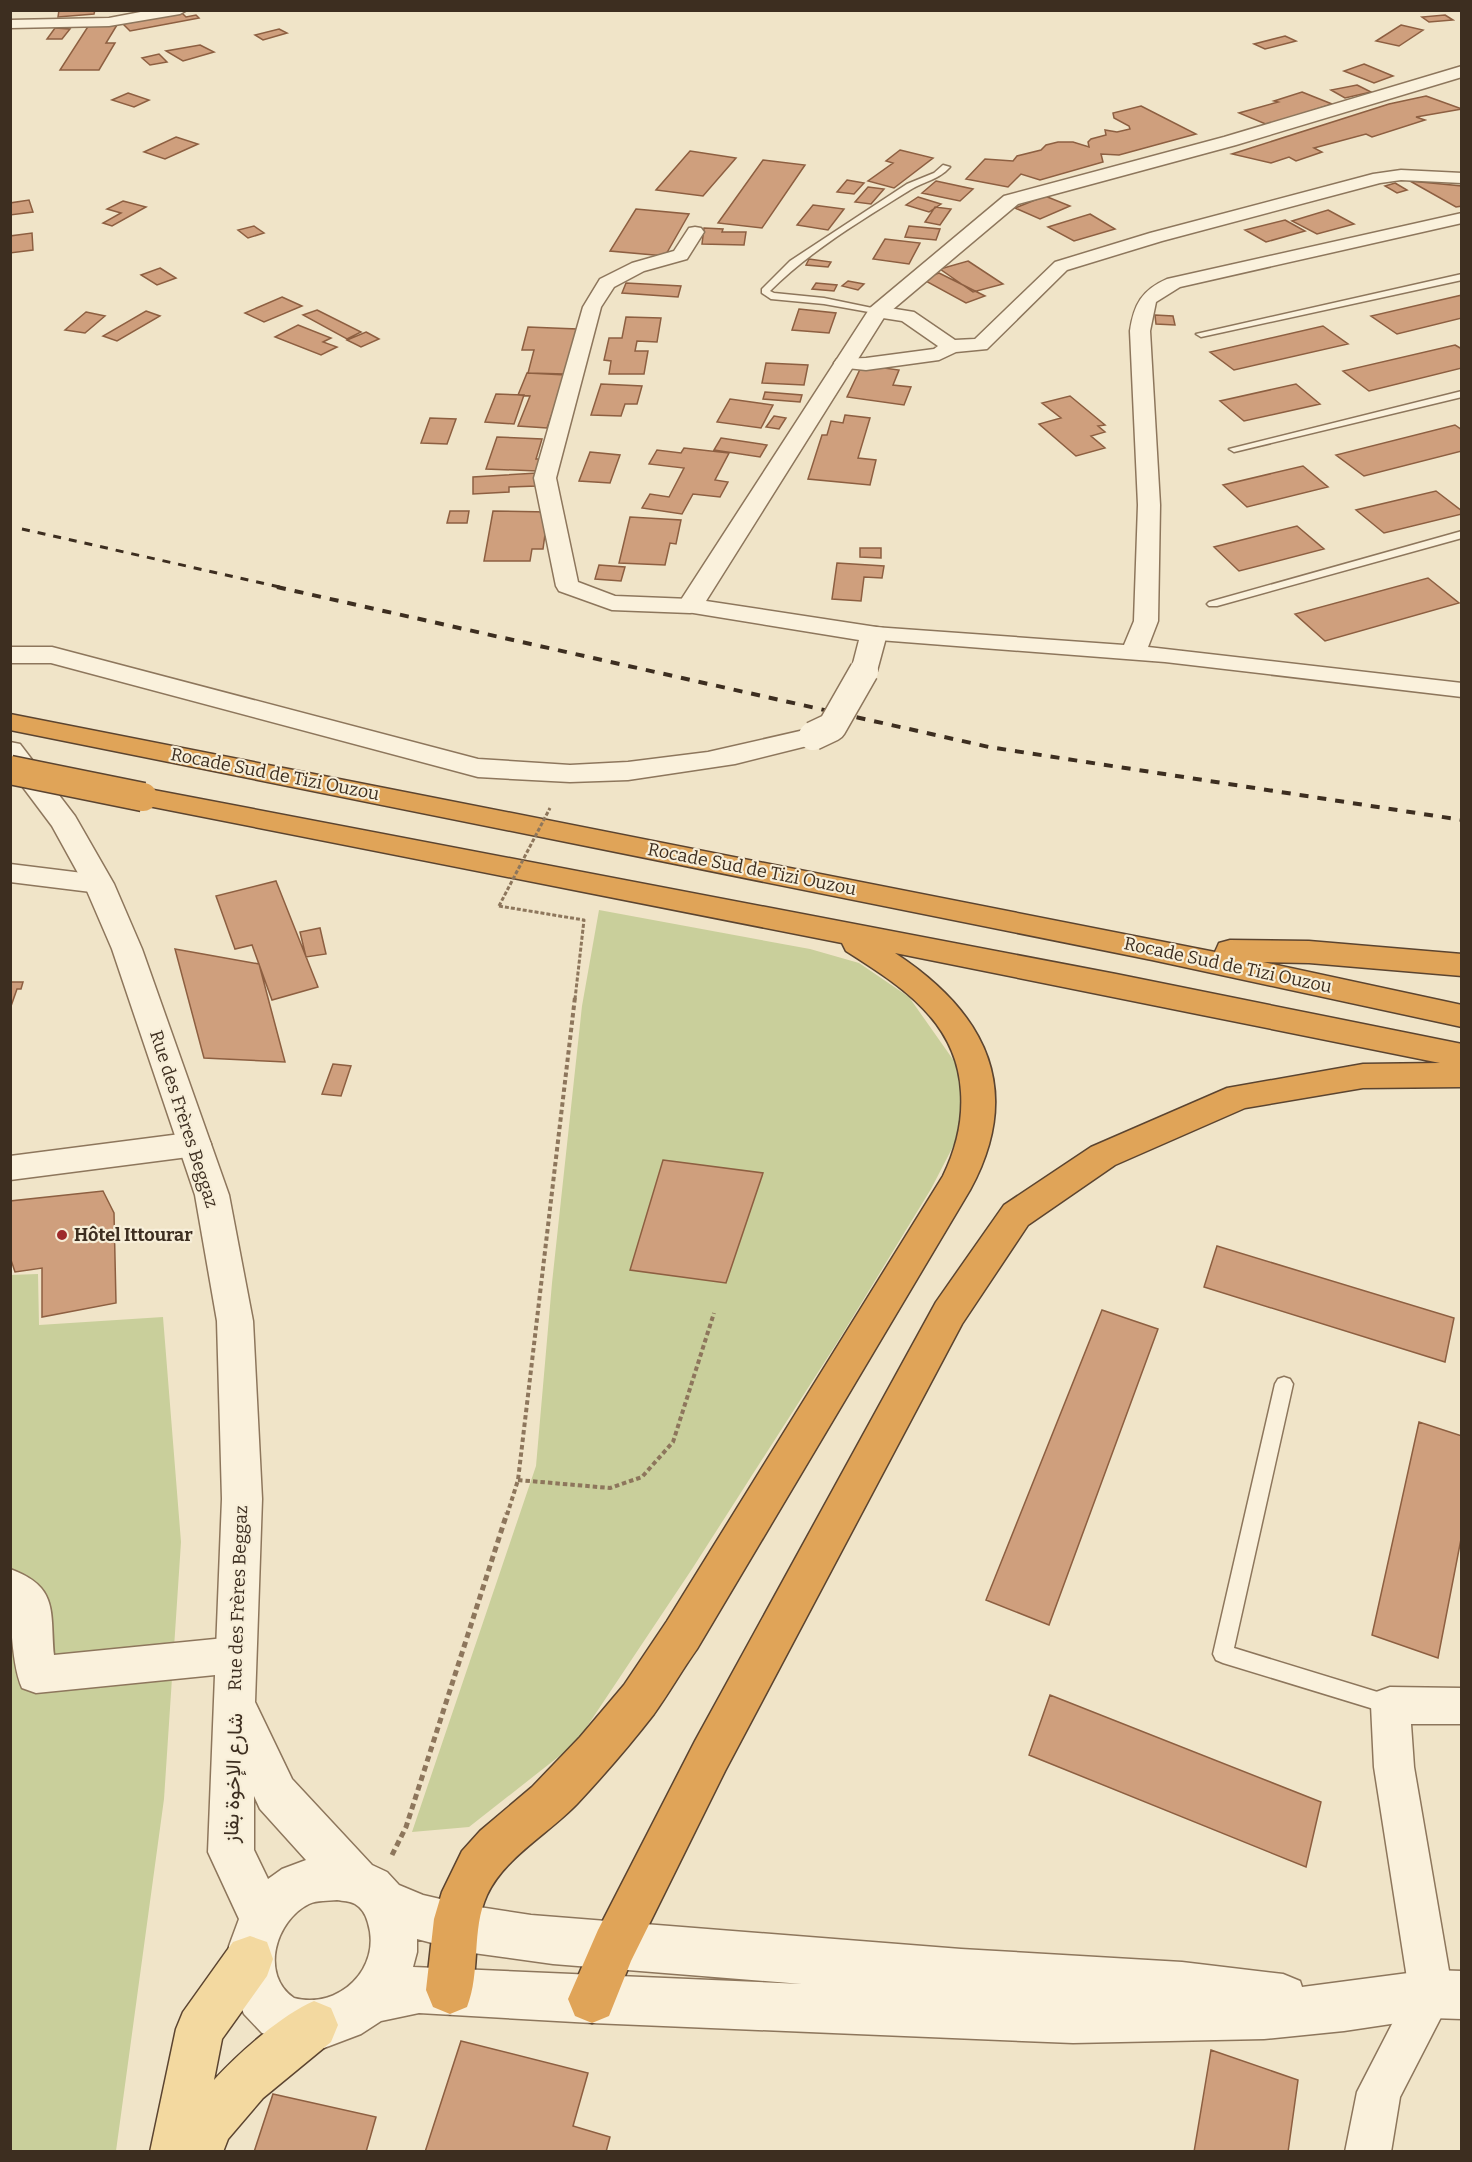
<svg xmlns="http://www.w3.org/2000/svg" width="1472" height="2162" font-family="Bitter,Vazirmatn,serif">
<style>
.green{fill:#c9cf9b}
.building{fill:#cf9f7d;stroke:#8d5f41;stroke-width:1.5}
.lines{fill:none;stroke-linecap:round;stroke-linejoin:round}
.service-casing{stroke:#8d765c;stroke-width:3}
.minor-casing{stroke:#8d765c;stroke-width:3}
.tertiary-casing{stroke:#8d765c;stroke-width:3}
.primary-casing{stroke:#5b4430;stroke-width:3}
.motorway-casing{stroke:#5b4430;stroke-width:3}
.path-far2{stroke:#8d765c;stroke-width:3;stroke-dasharray:4 2;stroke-linecap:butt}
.path-far1{stroke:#8d765c;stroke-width:4;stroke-dasharray:4.5 3;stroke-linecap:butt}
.path{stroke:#8d765c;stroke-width:5;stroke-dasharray:6 4;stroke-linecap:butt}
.service{fill:#faf1dc;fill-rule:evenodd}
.minor{fill:#faf1dc;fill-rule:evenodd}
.tertiary{fill:#faf1dc;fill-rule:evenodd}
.primary{fill:#f3d9a0;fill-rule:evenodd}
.motorway{fill:#e0a458;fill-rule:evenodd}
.rail-far1{stroke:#3d2e20;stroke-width:3;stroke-dasharray:8 8;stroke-linecap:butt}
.rail{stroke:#3d2e20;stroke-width:4;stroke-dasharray:9 9;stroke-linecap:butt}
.tertiary-bridge-casing{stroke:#8d765c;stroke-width:31;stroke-linecap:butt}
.motorway-bridge-casing{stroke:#5b4430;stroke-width:31;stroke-linecap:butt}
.path-bridge{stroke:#8d765c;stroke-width:3;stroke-dasharray:4 2;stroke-linecap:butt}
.tertiary-bridge{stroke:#faf1dc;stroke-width:28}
.motorway-bridge{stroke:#e0a458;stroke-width:28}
.poi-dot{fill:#9e2a2b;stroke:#f7eed8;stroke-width:2}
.labels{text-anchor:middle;stroke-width:4.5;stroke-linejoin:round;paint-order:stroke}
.street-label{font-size:18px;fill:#3d2e20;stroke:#f7eed8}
.poi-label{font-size:18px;font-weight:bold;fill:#3d2e20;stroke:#f7eed8;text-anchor:start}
.near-street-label{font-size:21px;fill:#3d2e20;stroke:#f7eed8}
</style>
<rect width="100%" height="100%" fill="#f0e4c8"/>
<!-- green -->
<path class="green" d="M599,910L810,949L859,963L909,997L959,1068L961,1102L960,1133L931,1189L840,1338L692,1569L576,1743L469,1827L412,1832L536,1466L552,1283L582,1006Z
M38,1274L39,1325L163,1317L181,1542L164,1799L116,2151L11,2152L10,1275Z"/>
<!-- building -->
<path class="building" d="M59,10L81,11L95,10L94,14L58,17Z
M182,13L186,17L196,15L199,18L130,31L123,24Z
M1445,15L1453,20L1429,22L1422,17Z
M89,25H117L106,43H115L99,70H60Z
M1401,25L1423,30L1399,46L1376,41Z
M55,28L70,29L62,39H47Z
M279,29L287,33L263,40L255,35Z
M1285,36L1296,41L1265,49L1254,44Z
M200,45L214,52L183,61L166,51Z
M159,54L167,62L150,65L142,58Z
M1364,64L1393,76L1374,83L1344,71Z
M1357,85L1371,92L1345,98L1331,90Z
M1302,92L1332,104L1268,125L1239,113L1278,102L1274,101Z
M128,93L149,100L134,107L112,100Z
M1426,96L1462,109L1416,117L1425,120L1372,137L1366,134L1314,148L1322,152L1296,161L1289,157L1271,163L1232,154L1389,104Z
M1141,106L1196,134L1119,155L1101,154L1103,162L1040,180L1021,174L1008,187L966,179L985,159L1013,161L1017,156L1041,150L1046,145L1058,142H1073L1089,147L1088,142L1091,139L1106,135L1105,130L1117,132L1130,129L1129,126L1114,118L1113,113Z
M176,137L198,144L165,159L144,152Z
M900,150L933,158L894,188L868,181L893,163L886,161Z
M690,151L736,158L703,196L656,190Z
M763,160L805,165L762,228L718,223Z
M847,180L864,183L854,194L837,192Z
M936,181L973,189L960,201L922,193Z
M1410,181L1462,186V206L1456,207Z
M1395,183L1407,190L1397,193L1385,186Z
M868,187L884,189L871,204L855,202Z
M1045,196L1070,206L1040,219L1015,208Z
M918,197L941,204L929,212L906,205Z
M29,200L33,212L10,215V203Z
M123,201L146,207L112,226L103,223L121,213L107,209Z
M813,205L844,209L828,230L797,225Z
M935,207L951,209L940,225L925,222Z
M636,209L689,214L665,256L610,251Z
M1328,210L1354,224L1317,234L1292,221Z
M1090,214L1115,229L1074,241L1048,227Z
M1285,220L1305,231L1266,242L1245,230Z
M254,226L264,233L248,238L238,230Z
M909,226L940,229L936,240L905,237Z
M704,228L723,229L722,232H746L744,245L702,244Z
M32,233L33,250L10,253V236Z
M885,239L920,243L909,264L873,259Z
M809,259L831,262L828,267L806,265Z
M968,261L1003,284L973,292L940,269Z
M160,268L176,278L157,285L141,275Z
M939,273L985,296L966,303L922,279Z
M848,281L864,284L858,290L842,286Z
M626,283L681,286L678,297L622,293Z
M816,283L837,285L834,291L812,289Z
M1462,295V318L1397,334L1371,316Z
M282,297L302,306L264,322L245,313Z
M799,309L836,313L829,333L792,330Z
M317,310L361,332L347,339L303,315Z
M146,311L160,316L117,341L103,336Z
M86,312L105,316L85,333L65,330Z
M1155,315L1173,316L1175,325L1156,324Z
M626,317L661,318L657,342L637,341L635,351H648L644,374H609L611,361L604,360L609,338H622Z
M298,325L331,338L323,342L337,347L321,355L275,337Z
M1323,326L1348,344L1234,370L1210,352Z
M528,327L577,329L566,374L528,373L534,350H522Z
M366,332L379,339L361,347L347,340Z
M1455,345L1462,349V368L1369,391L1343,371Z
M766,363L808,365L804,385L762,383Z
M862,365L899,370L893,385L911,387L904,405L847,397Z
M527,373L566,375L547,428L518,426L530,396L518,395Z
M601,384L642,386L637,404H625L621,416L591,415Z
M1296,384L1320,404L1244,421L1220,401Z
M765,392L802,395L800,402L763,399Z
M496,394L524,395L514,424L485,422Z
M1070,396L1105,425L1098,426L1105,432L1091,436L1105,448L1076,456L1039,424L1061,418L1042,403Z
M730,399L773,405L761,428L717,422Z
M845,415L870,418L858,458L876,460L870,485L808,479L822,435H827L831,421L843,423Z
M774,416L786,418L779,429L766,427Z
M430,418L456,419L447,444L421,443Z
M1455,425L1462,430V451L1364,476L1336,455Z
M497,437L542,439L536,459H541L537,471L486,469Z
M721,438L767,445L760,457L714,450Z
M684,448L729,453L715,480L728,482L720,497L693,494L682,514L642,508L650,494L669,497L684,468L649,464L657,450L681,453Z
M590,452L620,455L610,483L579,481Z
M1303,466L1328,487L1247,507L1223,485Z
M537,473V486L509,487V492L473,494V477Z
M1436,491L1462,511V514L1384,533L1356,510Z
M450,511H469L467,523H447Z
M493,511L548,512L543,549H532L530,561H484Z
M630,517L681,520L676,544L670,543L665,565L619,563Z
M1297,526L1324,549L1239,571L1214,547Z
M860,548H881V558L860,557Z
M837,563L884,566L882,578L864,577L861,601L832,599Z
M599,565L625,567L621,581L595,579Z
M1428,578L1459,603L1325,641L1295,614Z
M276,881L318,987L272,1000L252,945L235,949L216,896Z
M320,928L326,954L306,957L300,932Z
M175,949L259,964L285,1062L204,1058Z
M10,982H23L21,989H17L10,1009Z
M333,1064L351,1066L341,1096L322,1094Z
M663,1160L763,1173L726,1283L630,1270Z
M103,1191L114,1213L116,1303L42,1317V1268L15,1272L10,1257V1201Z
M1217,1246L1454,1318L1445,1362L1204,1287Z
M1102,1310L1158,1329L1049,1625L986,1600Z
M1419,1422L1462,1436V1534L1438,1658L1372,1635Z
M1050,1695L1321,1802L1306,1867L1029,1755Z
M461,2041L588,2073L573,2126L610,2137L606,2152H425Z
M1211,2050L1298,2080L1288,2152H1194Z
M273,2094L376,2117L366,2152H254Z"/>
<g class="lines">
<!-- service casing -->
<g class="service-casing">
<path id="service" d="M943,165L950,167C939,180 924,181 910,190C862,220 811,250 770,291L774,293L824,298L877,309L880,310V314L824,304L771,299L762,293V289L790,261L907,184L934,173Z
M1462,274V280L1201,337L1196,334Z
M1462,391V397L1234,452L1229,449Z
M1462,531V538L1217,606H1209L1207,604L1209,602Z
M1284,1377L1290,1379L1293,1384L1234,1648L1397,1698L1400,1705L1397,1712L1390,1714L1223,1663L1216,1660L1213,1654L1275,1384L1278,1379Z"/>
</g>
<!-- minor casing -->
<g class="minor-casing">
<path id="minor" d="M151,10H187L180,14L109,26L10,28V20L109,18Z
M1401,170L1462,173V183L1401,180L1380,183L1162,241L1067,270L987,349L956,352L939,360L866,370L837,367L834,363L837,359L866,358L934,349L938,346L902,321L870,316L868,312L870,308L877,306L914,312L955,340L975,339L1055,262L1150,233L1373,174Z
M1462,213V223L1180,287L1156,302L1150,331L1160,505L1158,621L1148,647L1462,683V697L1165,662L866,639L862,634L866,629L874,627L1124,645L1134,621L1138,505L1130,331C1134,304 1142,290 1167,279Z
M695,227L701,228L704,232L687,259L644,271L614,287L601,307L556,478L578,582L615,596L690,599L698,601L702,606L698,611L690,613L612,610L559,591L556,586L534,478L583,307L600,279L632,263L674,251L689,228Z
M10,864L99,875L109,878L113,884L109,890L99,893L10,882Z
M196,1132L207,1136L211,1144L207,1152L196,1156L10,1180V1156Z
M10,1569C59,1587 50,1611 54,1655L235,1637L249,1642L254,1655L249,1668L235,1673L36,1693L22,1688C10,1661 10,1600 10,1569Z
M1390,1687L1462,1688V1724H1411L1414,1767L1453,1994L1400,2097L1391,2152H1345L1357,2092L1409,1991L1374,1767L1371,1705L1376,1692Z"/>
</g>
<!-- tertiary casing -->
<g class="tertiary-casing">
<path id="tertiary" d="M1462,66V77L1236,145L1018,204L885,316L706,601L883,628L887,634L877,671L873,677L864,679L855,677L851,671L859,640L681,611L677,606L870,308L1004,196L1224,137Z
M10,647H52L478,759L570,765L628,762L708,752L813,728L823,730L827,736L823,742L735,764L628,780L570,782L478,777L51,663H10Z
M10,742L20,744L75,816L114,884L142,949L229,1195L253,1321L262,1499L255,1702L292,1779L372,1865L387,1872L399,1885L423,1895L466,1905L531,1915L961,1949L1182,1962L1283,1974L1300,1981L1302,1987L1431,1970L1462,1971V2019L1431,2018L1344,2031L1264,2039L1073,2043L592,2023L419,2013L381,2021L361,2034L324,2048H302L262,2033L244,2014L230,1981L227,1964L229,1946L239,1919L208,1852L222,1499L217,1321L195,1195L112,949L84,884L52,826L10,770ZM254,1796L260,1809L306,1860L282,1869L268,1879L254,1850ZM337,1900C343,1901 350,1901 355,1904C362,1908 366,1915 368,1923C382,1968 339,2010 294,1998C260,1975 275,1921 309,1904C317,1900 329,1901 337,1900ZM417,1939L466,1952L553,1964L802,1984L413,1967L417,1952Z"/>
</g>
<!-- primary casing -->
<g class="primary-casing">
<path id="primary" d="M250,1936L267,1942L273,1959L267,1976L222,2039L214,2080C238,2054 281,2015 314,2001L331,2008L338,2025L331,2042L263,2098L228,2139L223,2152H150L176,2029L183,2012L233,1942Z"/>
</g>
<!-- motorway casing -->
<g class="motorway-casing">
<path id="motorway" d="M10,714L1215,952L1219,943L1230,940L1309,941L1462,954V976L1309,963L1263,962L1462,1005V1027L1152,960L10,730Z
M143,788L1116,974L1462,1044V1087L1363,1088L1245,1108L1115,1165L1028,1225L962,1324L725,1771L631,1961L609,2016L592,2023L575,2016L568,1999L598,1930L695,1741L936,1302L1004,1205L1091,1147L1227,1088L1363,1064L1440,1063L895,953C985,1012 1025,1089 970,1190L697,1649C682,1670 669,1693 654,1714C630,1745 604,1775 577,1804C548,1834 505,1857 487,1895C471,1930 481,1972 467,2007L450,2014L433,2007L426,1990L434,1919L442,1892L462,1851L480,1831L532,1787L580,1737L624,1685L667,1621L943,1176C956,1149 963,1122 961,1092C957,1021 901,986 846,951L842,943L133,803L129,797L133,791Z"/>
</g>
<!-- path-far2 -->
<path class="path-far2" d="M499,906L584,920L575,999"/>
<!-- path-far1 -->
<path class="path-far1" d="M518,1480L610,1488L642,1477L673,1442L714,1313
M507,1515L518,1480L575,997"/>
<!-- path -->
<path class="path" d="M392,1855L406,1827L507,1513"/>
<!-- service -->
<use href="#service" class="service"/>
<!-- minor -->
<use href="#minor" class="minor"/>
<!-- tertiary -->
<use href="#tertiary" class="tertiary"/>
<!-- primary -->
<use href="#primary" class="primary"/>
<!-- motorway -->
<use href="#motorway" class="motorway"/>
<!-- rail-far1 -->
<path class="rail-far1" d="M22,529L284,588"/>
<!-- rail -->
<path class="rail" d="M277,587L989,747L1462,820"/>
<!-- tertiary-bridge casing -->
<g class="tertiary-bridge-casing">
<path id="tertiary-bridge" d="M813,736L832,727L864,671"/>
</g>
<!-- motorway-bridge casing -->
<g class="motorway-bridge-casing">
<path id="motorway-bridge" d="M10,770L143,797"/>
</g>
<!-- path-bridge -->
<path class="path-bridge" d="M499,906L550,808"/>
<!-- tertiary-bridge -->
<use href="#tertiary-bridge" class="tertiary-bridge"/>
<!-- motorway-bridge -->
<use href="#motorway-bridge" class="motorway-bridge"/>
</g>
<!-- markers -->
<circle class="poi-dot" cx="62" cy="1235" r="6"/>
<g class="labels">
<!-- street labels -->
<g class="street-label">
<text transform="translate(275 774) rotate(11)" y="6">Rocade Sud de Tizi Ouzou</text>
<text transform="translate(752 869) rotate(11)" y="6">Rocade Sud de Tizi Ouzou</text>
<text transform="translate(1228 965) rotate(12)" y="6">Rocade Sud de Tizi Ouzou</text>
<text transform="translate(184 1119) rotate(72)" y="6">Rue des Frères Beggaz</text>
<text transform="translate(238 1598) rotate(-88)" y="6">Rue des Frères Beggaz</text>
</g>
<!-- poi labels -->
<g class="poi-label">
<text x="74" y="1241">Hôtel Ittourar</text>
</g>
<!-- near-street labels -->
<g class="near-street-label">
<text transform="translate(233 1778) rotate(-88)" y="7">شارع الإخوة بقاز</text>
</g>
</g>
<!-- border -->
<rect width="1472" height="2162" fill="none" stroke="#3d2e20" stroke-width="24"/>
</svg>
